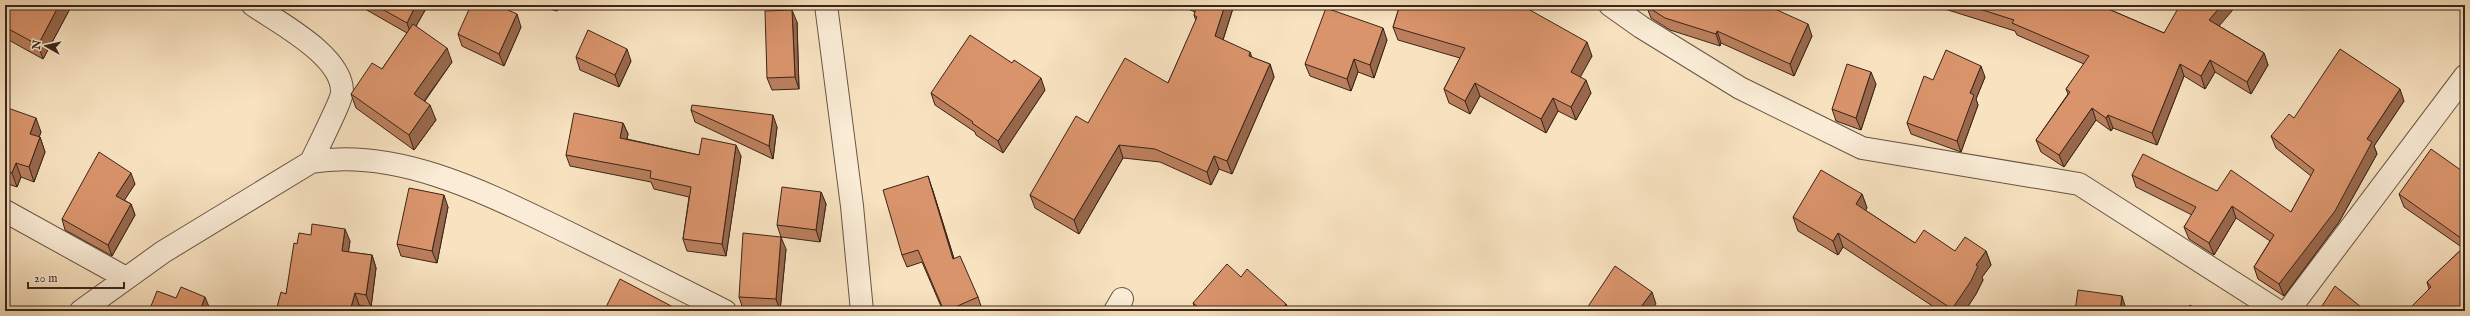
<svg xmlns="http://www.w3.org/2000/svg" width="2470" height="316" font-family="'IM FELL English',serif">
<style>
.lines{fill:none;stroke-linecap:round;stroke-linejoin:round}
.minor-casing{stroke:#6a5443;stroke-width:24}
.minor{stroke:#faecd6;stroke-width:22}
.wall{fill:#bb7f5d;stroke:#3a2519}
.shaded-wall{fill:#99684c;stroke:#3a2519}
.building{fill:#da946c;stroke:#3a2519}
</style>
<rect width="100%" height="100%" fill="#f8e2c0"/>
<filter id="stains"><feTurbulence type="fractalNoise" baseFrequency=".005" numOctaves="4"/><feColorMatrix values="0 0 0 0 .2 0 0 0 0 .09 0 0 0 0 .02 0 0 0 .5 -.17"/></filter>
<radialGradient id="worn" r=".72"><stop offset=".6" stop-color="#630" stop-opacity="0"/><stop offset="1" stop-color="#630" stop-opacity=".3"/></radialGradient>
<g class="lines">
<!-- minor casing -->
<g class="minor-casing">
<path id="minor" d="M253,5C279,23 343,56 342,92C342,100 316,151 311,162
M826,5L852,206L862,311
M1610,5L1641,27L1740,88L1862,148L2079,184L2278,311
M5,211L126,278
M81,311L163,252L311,162C399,147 490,195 567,232C620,258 672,284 725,311
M1115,311L1122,299
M2288,311L2465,76"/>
</g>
<!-- minor -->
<use href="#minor" class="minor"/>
</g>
<!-- wall -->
<path class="wall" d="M5,5H72L43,59L5,38Z
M358,5H428L416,26L452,62L425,101L436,120L414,150L356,108L351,94L382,69L407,33Z
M533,5H558L557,11Z
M1179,5H1234L1223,40L1253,58L1270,64L1274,77L1232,174L1219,169L1211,185L1160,162L1123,158L1079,234L1035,208L1030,195L1088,123L1168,83L1196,21L1194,15L1195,12Z
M1400,5H1532L1530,10L1592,56L1580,76L1591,93L1576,120L1558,111L1546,133L1480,96L1470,114L1449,103L1444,89L1460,58L1398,40L1393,27Z
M1645,5H1766L1812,36L1794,76L1721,43L1720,46L1670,30L1651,18L1646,5Z
M1932,5H2099L2164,33L2219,26L2264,53L2268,65L2251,94L2215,72L2205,89L2184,76L2157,145L2113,128L2111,131L2096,120L2064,167L2041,152L2036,140L2068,94L2066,89L2084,64L2017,35L2015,31Z
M797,22L799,89L772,90L767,78Z
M521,27L504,66L462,46L458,34Z
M1387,40L1374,78L1358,72L1351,91L1310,76L1305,64Z
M576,57L631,61L619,87L580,70Z
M1985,77L1976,99L1978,105L1961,152L1911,134L1907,123L1933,80Z
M1876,84L1861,130L1836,121L1832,109Z
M1045,90L1003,153L976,135L975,132L935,105L931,93Z
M2404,101L2374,146L2377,154L2339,222L2284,296L2258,279L2254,267L2270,241L2236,218L2214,255L2189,239L2184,227L2192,215L2136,187L2132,175L2217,191L2291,212L2311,176L2276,148L2271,136L2294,118Z
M5,107L41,132L39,137H40L45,152L34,182L21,177L17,187L5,183Z
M691,110L777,127L773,159L695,122Z
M623,123L628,134L627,139L699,155L741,156L726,256L687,251L683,239L689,197L654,189L651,182L570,166L566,155Z
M2465,173V311L2429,289L2427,282L2463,248L2404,207L2399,194Z
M135,184L124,200L131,204L135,215L112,256L65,230L62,219Z
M932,188L954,259L978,297L982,309L978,311H943L922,262L907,267L902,255Z
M821,192L826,204L820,242L781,237L777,225Z
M1862,194L1867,208L1865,210L1915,243L1955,251H1986L1991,265L1982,277L1983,280L1976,294L1965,311H1940L1843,247L1838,255L1798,231L1793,217Z
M448,207L437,263L401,256L397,244Z
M350,241L348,252L372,255L376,268L371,307L359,305L357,311H276L286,294L297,244Z
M786,249L780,311L743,309L739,297Z
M1241,277L1286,304L1289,311H1196L1193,303Z"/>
<!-- shaded-wall -->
<path class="shaded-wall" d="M59,5H72L43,59L38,45Z
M416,5H428L411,35L407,23Z
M555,5H558L557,11Z
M1225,5H1234L1220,49L1215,36Z
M1521,5H1532L1526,18Z
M2222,5H2237L2214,32L2209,20Z
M792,10L797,22L799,89L795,77Z
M517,14L521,27L504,66L499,54Z
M1808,24L1812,36L1794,76L1790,64Z
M1383,28L1387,40L1374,78L1370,65Z
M1717,31L1721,43L1720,46L1716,34Z
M1587,42L1592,56L1576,85L1571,72Z
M447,48L452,62L419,108L414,94Z
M627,49L631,61L619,87L615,75Z
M1250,52L1255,65L1249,56Z
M2264,53L2268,65L2251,94L2247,82Z
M1354,59L1358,72L1351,91L1347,79Z
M2210,60L2215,72L2205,89L2201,76Z
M1270,64L1274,77L1232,174L1227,161Z
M2180,64L2184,76L2157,145L2152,133Z
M1981,66L1985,77L1976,99L1978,105L1961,152L1957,141L1970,93Z
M1871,72L1876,84L1861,130L1856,118Z
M1041,78L1045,90L1003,153L998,141Z
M1586,80L1591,93L1576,120L1571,107Z
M1475,83L1480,96L1470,114L1465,101Z
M2400,89L2404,101L2374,146L2377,154L2339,222L2284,296L2279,284L2367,139Z
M1553,98L1558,111L1546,133L1541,119Z
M430,105L436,120L414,150L409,135Z
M2092,108L2096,120L2064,167L2059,155Z
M773,115L777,127L773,159L769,146Z
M2108,115L2113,128L2111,131L2106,118Z
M36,118L41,132L35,148L30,134Z
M623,123L628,134L625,149L620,138Z
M40,137L45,152L34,182L29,167Z
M736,145L741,156L726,256L722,244Z
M1119,145L1123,158L1079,234L1074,220Z
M1214,156L1219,169L1211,185L1207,172Z
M16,163L21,177L17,187L12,173Z
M131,173L135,184L120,207L116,196Z
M928,176L932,188L958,271L953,259Z
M821,192L826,204L820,242L816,230Z
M1862,194L1867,208L1861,218L1856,204Z
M444,195L448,207L437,263L432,251Z
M131,204L135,215L112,256L108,245Z
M2232,206L2236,218L2214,255L2209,243Z
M345,229L350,241L347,263L342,251Z
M1838,233L1843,247L1838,255L1833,241Z
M781,237L786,249L780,311L776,299Z
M1986,251L1991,265L1982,277L1983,280L1976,294L1965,311H1953L1952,309L1976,265Z
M372,255L376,268L371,307L366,295Z
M1652,292L1656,304L1651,311H1638Z
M355,293L359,305L357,311H350Z
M2122,296L2126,309V311H2120Z
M205,297L210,309L209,311H200Z
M1286,304L1289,311H1280Z"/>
<!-- building -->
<path class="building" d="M5,5H59L38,45L5,27Z
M375,5H416L407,23Z
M471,5H497L517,14L499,54L458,34Z
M1197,5H1225L1215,36L1250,52L1249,56L1270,64L1227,161L1214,156L1207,172L1155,149L1119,145L1074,220L1030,195L1076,116L1088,123L1125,58L1168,83L1197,17L1194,15Z
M1400,5H1521L1587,42L1571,72L1586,80L1571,107L1553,98L1541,119L1475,83L1465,101L1444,89L1465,48L1393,27Z
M1647,5H1766L1808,24L1790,64L1717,31L1716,34L1665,18L1646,6Z
M1967,5H2099L2164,33L2180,5H2222L2209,20L2264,53L2247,82L2210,60L2201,76L2180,64L2152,133L2108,115L2106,118L2092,108L2059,155L2036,140L2070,92L2066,89L2089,56L2012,23L2014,20Z
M1326,8L1383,28L1370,65L1354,59L1347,79L1305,64Z
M792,10L795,77L767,78L765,11Z
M413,24L447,48L414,94L430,105L409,135L351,94L372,63L382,69Z
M588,30L627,49L615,75L576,57Z
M970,35L1012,63L1014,60L1041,78L998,141L972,123L973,122L931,93Z
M2340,49L2400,89L2367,139L2372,142L2335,211L2279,284L2254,267L2274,235L2232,206L2209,243L2184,227L2196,207L2132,175L2143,154L2217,191L2231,170L2291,212L2314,170L2271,136L2289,114L2294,118Z
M1946,50L1981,66L1970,93L1974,95L1957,141L1907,123L1924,76L1933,80Z
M1847,64L1871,72L1856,118L1832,109Z
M692,105L773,115L769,146L691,110Z
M5,107L36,118L30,134L40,137L29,167L16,163L12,173L5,170Z
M574,113L623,123L620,138L699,155L702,138L736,145L722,244L683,239L691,187L650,178L651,171L566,155Z
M2431,149L2465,173V241L2399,194Z
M99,152L131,173L116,196L131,204L108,245L62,219Z
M1821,170L1862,194L1856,204L1915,243L1924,230L1955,251L1965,237L1986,251L1976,265L1978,266L1971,281L1952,309L1838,233L1833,241L1793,217Z
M928,176L953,259L960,256L978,297L946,311H944L918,250L902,255L883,190Z
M782,187L821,192L816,230L777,225Z
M409,188L444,195L432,251L397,244Z
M312,224L345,229L342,251L372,255L366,295L355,293L350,311H276L281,292L286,294L294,243L297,244L299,233L311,235Z
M743,233L781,237L776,299L739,297Z
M2465,246V311H2407L2431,287L2427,282Z
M1227,264L1241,277L1247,269L1286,304L1280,311H1203L1193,303Z
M1615,266L1652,292L1638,311H1585Z
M620,279L675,308L673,311H604Z
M2335,286L2366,311H2321L2320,309Z
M181,287L205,297L200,311H149L157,291L176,298Z
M2078,290L2122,296L2120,311H2075Z
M2190,305L2198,311H2186Z"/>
<!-- margin -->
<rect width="2470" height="316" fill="none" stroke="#f8e2c0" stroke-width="20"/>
<rect x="6" y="6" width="2458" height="304" fill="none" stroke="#3a2519" stroke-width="2"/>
<rect x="10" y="10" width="2450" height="296" fill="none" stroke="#3a2519"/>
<!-- north arrow -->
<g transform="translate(46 46) rotate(278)" stroke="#faecd6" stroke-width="3" paint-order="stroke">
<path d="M0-3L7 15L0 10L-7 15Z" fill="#3a2519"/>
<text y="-6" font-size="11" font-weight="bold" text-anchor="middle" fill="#3a2519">N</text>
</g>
<!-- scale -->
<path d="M28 282v6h96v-6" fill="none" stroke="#3a2519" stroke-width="2"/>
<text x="34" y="282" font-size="12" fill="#3a2519" stroke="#faecd6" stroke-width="3" paint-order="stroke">20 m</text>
<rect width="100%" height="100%" filter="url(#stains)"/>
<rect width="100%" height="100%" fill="url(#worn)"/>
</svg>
